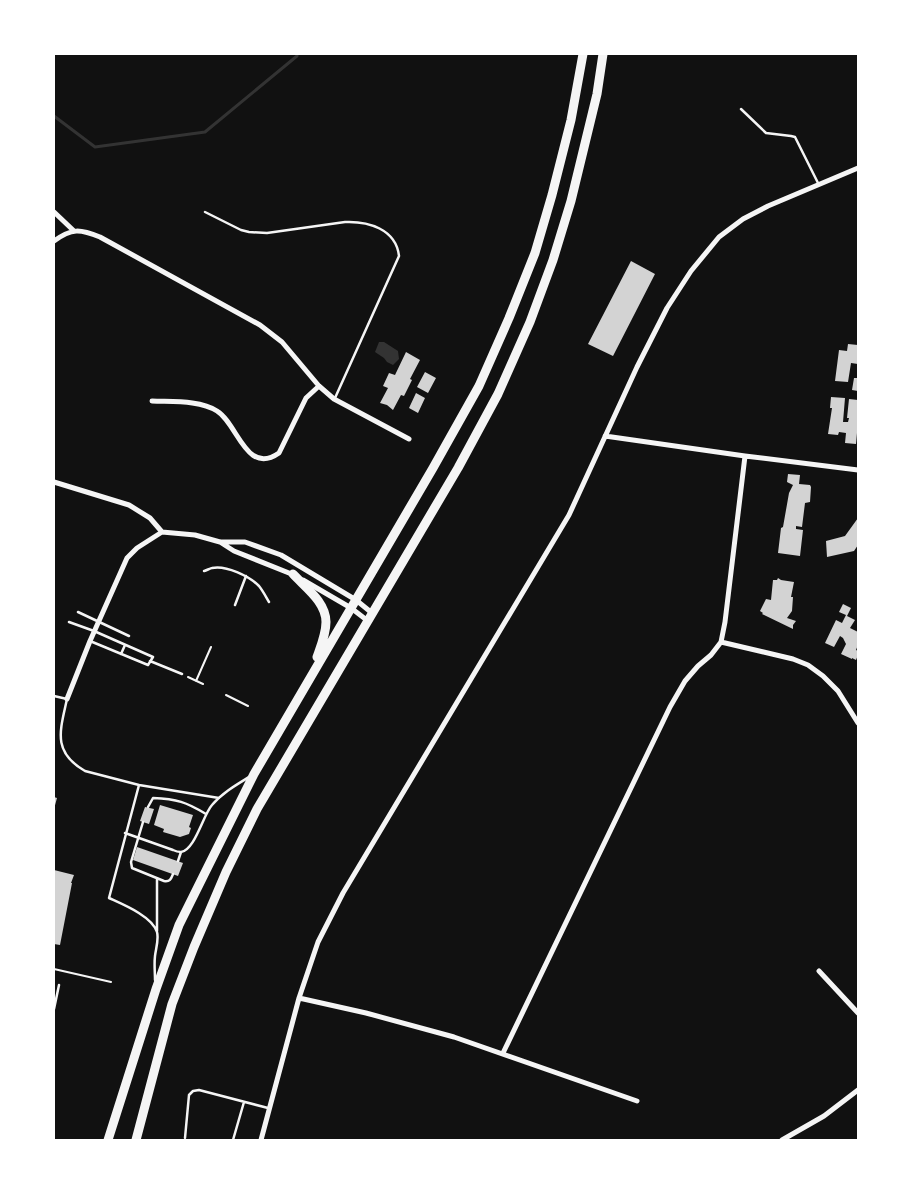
<svg xmlns="http://www.w3.org/2000/svg" width="912" height="1194" font-family="Mulish,sans-serif">
<style>
.water{fill:#333}
.lines{fill:none;stroke-linecap:round;stroke-linejoin:round}
.stream{stroke:#333;stroke-width:3}
.building{fill:#d3d3d3}
.path{stroke:#f5f5f5;stroke-width:2}
.service{stroke:#f5f5f5;stroke-width:2.5}
.minor{stroke:#f5f5f5;stroke-width:5}
.primary{stroke:#f5f5f5;stroke-width:9}
</style>
<rect width="100%" height="100%" fill="#111"/>
<!-- water -->
<path class="water" d="M379,342H384L398,351L399,359L393,365L387,362L384,358L375,352Z"/>
<g class="lines">
<!-- stream -->
<path class="stream" d="M54,116L95,147L205,132L297,56V54"/>
</g>
<!-- building -->
<path class="building" d="M631,261L655,274L613,356L588,344Z
M848,344L858,345V364L851,363L848,382L835,381L839,350L847,351Z
M406,352L420,360L410,379L412,380L404,396L401,395L393,410L387,405L380,403L388,388L383,386L389,373L395,375Z
M425,372L436,378L428,393L417,387Z
M854,378H858V391L852,390Z
M416,393L425,398L418,413L409,408Z
M831,397L845,398L843,422H848L849,418H847L849,399L858,400V433H857L856,444L845,443L846,433L839,432L838,435L828,434L832,408H830Z
M788,474L800,475L799,484L810,485L811,487L810,502L805,503L802,527L796,526V529L803,530L800,556L778,553L781,528L783,527L789,493L793,485L787,482Z
M858,518V545L854,551L827,557L826,541L845,536Z
M778,578L781,580L794,582L791,597H793L792,611L787,618L796,621L793,625V629L762,614L763,613L760,611L766,599L771,600L773,580H777Z
M843,604L851,608L847,616L855,620L850,628L858,632V645L856,650L858,651V655L856,660L852,658V659L841,654L846,644L843,638L840,636L834,647L825,643L836,620L842,623L846,615L839,612Z
M54,797L57,798L54,809Z
M160,805L193,815L189,827L191,828L189,834L180,837L163,832L164,829L154,825Z
M145,807L154,809L149,824L140,821Z
M137,847L183,863L178,876L133,860Z
M54,870L74,875L71,883H72L60,945L54,944Z"/>
<g class="lines">
<!-- path -->
<path class="path" d="M188,677L203,684
M196,681L211,647
M226,695L248,706
M54,969L111,982"/>
<!-- service -->
<path class="service" d="M741,109L766,133L791,136L795,137L818,183
M205,212L241,230L249,232L267,233L345,222C368,221 396,229 399,256L335,398
M204,571C205,571 211,568 212,568C226,565 249,576 259,586C263,591 266,597 269,602
M235,605L246,576
M78,612L129,636
M69,622L94,631L153,657L148,665L90,641
M121,654L125,645
M150,661L182,674
M54,696L67,699C60,731 52,752 85,771L139,785L219,798
M139,785L109,898C122,904 152,916 157,932C159,939 156,948 155,956C154,964 155,972 155,980
M148,807L153,798C177,799 186,802 206,814
M143,822L131,862L132,868L164,881C170,882 171,879 173,874
M125,833L173,850C175,851 178,852 181,852C195,850 203,815 212,805C222,793 236,785 249,777
M178,861L181,852
M157,879V931
M54,1009L59,985
M185,1138L189,1095L193,1091L199,1090L268,1108
M233,1140L244,1102"/>
<!-- minor -->
<path class="minor" d="M54,212L74,231
M54,241C72,228 80,229 100,237L260,325L282,342L319,386L334,399L409,439
M152,401C172,402 200,400 217,411C238,424 246,476 279,453L306,398L319,386
M605,436L745,456L858,470
M54,482L129,505L150,518L162,532L195,535L220,542L234,551L294,575
M221,542H245L281,555L356,600L372,613
M303,580L351,608L368,621
M721,642L793,659L808,665L823,676L838,691L858,723
M67,699L90,641L127,558L137,548L162,532
M819,971L858,1013
M299,998L366,1013L454,1037L637,1101
M503,1053L670,707L685,681L698,666L711,655L721,642L725,622L745,456
M261,1140L299,998L318,942L343,893L569,515L637,367L667,308L691,271L719,237L743,219L768,206L858,168
M782,1140L824,1116L858,1090"/>
<!-- primary -->
<path class="primary" d="M293,574C306,588 326,602 326,622C326,634 321,646 317,657
M108,1140L156,989L179,925L254,774L433,468L479,386L509,318L535,253L552,195L571,120L583,54
M136,1140L172,1004L194,947L226,872L257,809L458,468L498,394L530,322L553,260L571,201L597,94L603,54"/>
</g>
<!-- border -->
<rect width="912" height="1194" fill="none" stroke="#ffffff" stroke-width="110"/>
</svg>
